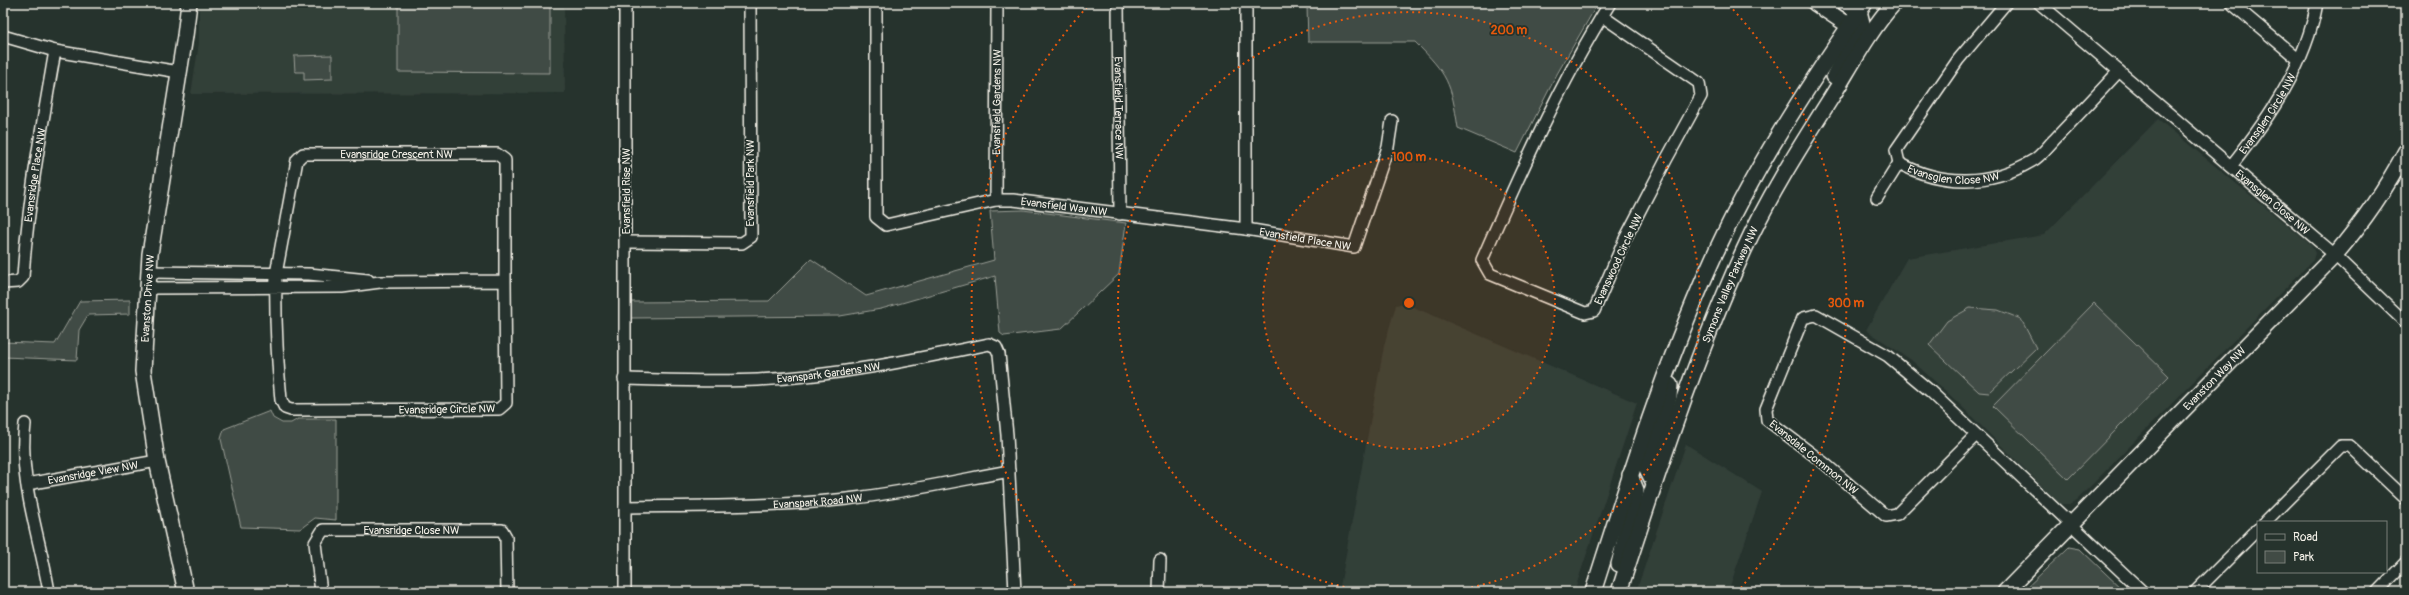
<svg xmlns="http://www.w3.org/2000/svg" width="2409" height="595" font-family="Pangolin,sans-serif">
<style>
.built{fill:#333f39}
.green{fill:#414b45;stroke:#9a9e96}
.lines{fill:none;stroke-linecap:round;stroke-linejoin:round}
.street-casing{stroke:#f4f1e8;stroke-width:14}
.secondary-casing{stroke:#f4f1e8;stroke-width:18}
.street{stroke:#26332d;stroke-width:11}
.secondary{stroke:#26332d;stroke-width:15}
.ring{fill:none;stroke:#e8590c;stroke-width:2;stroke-dasharray:2 4}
.labels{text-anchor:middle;stroke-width:3.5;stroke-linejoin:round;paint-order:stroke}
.street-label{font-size:11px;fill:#f4f1e8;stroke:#26332d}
.centre{fill:#e8590c;stroke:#26332d;stroke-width:2}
.ring-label{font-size:12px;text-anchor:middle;font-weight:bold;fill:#e8590c;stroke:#26332d;stroke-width:3.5;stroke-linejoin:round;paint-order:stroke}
</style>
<rect width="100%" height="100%" fill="#26332d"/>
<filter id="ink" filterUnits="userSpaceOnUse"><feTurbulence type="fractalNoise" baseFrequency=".025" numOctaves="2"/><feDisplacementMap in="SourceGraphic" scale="8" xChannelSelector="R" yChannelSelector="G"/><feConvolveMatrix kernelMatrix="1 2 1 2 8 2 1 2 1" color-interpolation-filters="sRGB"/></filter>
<g filter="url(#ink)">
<!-- built -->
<path class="built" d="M199,3H564L565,93L191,94L199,43Z
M2158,119L2311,245L2315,253L2313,260L2077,500L2071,504H2060L1949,394L1910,359L1866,330L1907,258L2044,235Z
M1404,303L1637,403L1574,592H1339L1384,346L1396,305Z
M1686,444L1762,492L1728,592H1636Z"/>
<!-- green -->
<path class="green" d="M398,3H550V73L398,72Z
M1253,3H1598L1557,74L1517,153L1458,128C1451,82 1448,75 1415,42H1308L1307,6L1253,5Z
M332,55V79L304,80V72H295L294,56Z
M1023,210L1126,223L1119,274L1061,329L1004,336L1000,333L995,276L881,309L840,316L631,318V302L769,301L811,259L866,296L994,260L990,211Z
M130,300V314L88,315L79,330L77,360L3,357V342L55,344L80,301Z
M2094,303L2169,376L2068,479L1993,406Z
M1970,308L1998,310L2021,319L2036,348L1989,393L1979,392L1929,345L1947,321Z
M270,411L273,418L282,423H291L298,419H336V520L315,518L300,529L241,527L221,439L224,429Z
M2069,547L2080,549L2125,592H2022Z"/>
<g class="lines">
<!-- street casing -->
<g class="street-casing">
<g id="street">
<path d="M625,3V592"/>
<path id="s1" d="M876,3V217L886,225L996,200H1013L1246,229V3"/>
<path id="s2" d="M1118,3L1120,214"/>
<path id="s3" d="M2006,3L1958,60L1896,150L1899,163C1941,186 1990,186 2032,161C2040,157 2047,147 2054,140C2076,117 2098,94 2119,71"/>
<path id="s4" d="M2039,3L2335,255L2406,323"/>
<path d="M2231,3L2298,59"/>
<path d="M1602,16L1699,83L1701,96L1666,160L1625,239L1594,311L1585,313L1490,274L1482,260C1521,171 1559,85 1610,3"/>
<path d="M3,36L55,51L179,72"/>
<path id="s5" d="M2231,166C2269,118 2306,65 2317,3"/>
<path d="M1877,198L1899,163"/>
<path id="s6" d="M996,200L997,3"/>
<path id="s7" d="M1246,229L1354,247L1388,147L1392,121"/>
<path d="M626,242L742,243L751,237L750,3"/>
<path d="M149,272L309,274L368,280"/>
<path id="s8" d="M3,283L18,282L23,277C28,201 42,126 55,51"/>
<path id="s9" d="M147,288L342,287L380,282L505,281L506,403L499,409L291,410L285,408L281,400C277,358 275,316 276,274L297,160L303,154H497L505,160V281"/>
<path id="s10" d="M624,379C669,380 714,382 758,380C836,376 912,360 989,344L996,347L999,354L1007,435L1015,592"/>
<path d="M25,424C18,481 40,536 49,592"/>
<path d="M1976,435L1897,514L1886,516L1824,463L1767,420L1766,409L1803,318L1816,315L1888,356L1930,391L2143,592"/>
<path id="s11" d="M27,484L157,461"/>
<path id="s12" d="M625,507C699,506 773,507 847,499C901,493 955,481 1009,471"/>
<path d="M2265,522L2341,446H2350L2406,499"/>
<path id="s13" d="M321,592L315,543L323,530H502L506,537L507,592"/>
<path d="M1159,592L1160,560"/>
<path d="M2195,592L2258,529"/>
<path d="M2377,592L2406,562"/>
</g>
</g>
<!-- secondary casing -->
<g class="secondary-casing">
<g id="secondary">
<path d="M1815,3L1857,31"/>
<path d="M1845,3L1859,12"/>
<path d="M1834,76L1862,23L1860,15"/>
<path d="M1654,483L1647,469L1669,397L1670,385"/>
<path d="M1619,564L1635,499L1636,490L1630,475"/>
<path id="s14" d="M186,592L157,461L143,371L150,254L185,36L189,3"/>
<path d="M1593,592C1628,482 1663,370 1710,265C1751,172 1807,87 1865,3"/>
<path id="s15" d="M1619,592C1656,477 1694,360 1744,250C1768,197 1800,147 1831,98C1851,66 1869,31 1894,3"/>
<path id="s16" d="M2005,592L2335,255C2363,222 2386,189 2406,151"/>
</g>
</g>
<!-- street -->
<use href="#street" class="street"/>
<!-- secondary -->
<use href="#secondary" class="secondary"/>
</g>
</g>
<!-- distance rings -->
<circle cx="1409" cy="303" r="146" fill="#e8590c" fill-opacity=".12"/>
<g class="ring">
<circle cx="1409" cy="303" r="146"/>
<path d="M1374 592A291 291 0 1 1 1444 592"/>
<path d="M1079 590A437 437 0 0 1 1089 5M1729 5A437 437 0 0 1 1739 590"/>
</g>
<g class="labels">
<!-- street labels -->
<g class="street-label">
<text dy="4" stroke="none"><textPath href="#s6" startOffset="98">Evansfield Gardens NW</textPath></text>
<text dy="4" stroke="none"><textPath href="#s2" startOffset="105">Evansfield Terrace NW</textPath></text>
<text dy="4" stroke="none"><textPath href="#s5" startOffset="64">Evansglen Circle NW</textPath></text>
<text dy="4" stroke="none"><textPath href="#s9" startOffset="1057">Evansridge Crescent NW</textPath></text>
<text dy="4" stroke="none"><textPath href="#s3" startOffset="254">Evansglen Close NW</textPath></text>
<text dy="4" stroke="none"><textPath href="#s8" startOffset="125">Evansridge Place NW</textPath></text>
<text transform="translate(750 183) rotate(-90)" y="4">Evansfield Park NW</text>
<text transform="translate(626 191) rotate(-90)" y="4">Evansfield Rise NW</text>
<text dy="4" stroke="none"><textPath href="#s4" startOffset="307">Evansglen Close NW</textPath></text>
<text dy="4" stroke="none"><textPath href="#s1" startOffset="408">Evansfield Way NW</textPath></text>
<text dy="4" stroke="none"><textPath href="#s7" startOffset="60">Evansfield Place NW</textPath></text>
<text transform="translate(1618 259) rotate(-65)" y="4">Evanswood Circle NW</text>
<text dy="4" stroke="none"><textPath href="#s15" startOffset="327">Symons Valley Parkway NW</textPath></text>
<text dy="4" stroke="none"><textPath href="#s14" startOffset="298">Evanston Drive NW</textPath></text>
<text dy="4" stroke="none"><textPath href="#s10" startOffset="205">Evanspark Gardens NW</textPath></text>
<text dy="4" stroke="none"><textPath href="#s16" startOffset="299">Evanston Way NW</textPath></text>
<text transform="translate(447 409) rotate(-1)" y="4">Evansridge Circle NW</text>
<text transform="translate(1814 457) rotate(39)" y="4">Evansdale Common NW</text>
<text dy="4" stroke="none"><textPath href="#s11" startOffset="67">Evansridge View NW</textPath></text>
<text dy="4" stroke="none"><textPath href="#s12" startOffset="193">Evanspark Road NW</textPath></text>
<text dy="4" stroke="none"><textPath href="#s13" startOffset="153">Evansridge Close NW</textPath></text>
</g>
</g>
<circle cx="1409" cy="303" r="6" class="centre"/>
<g class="ring-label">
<text x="1509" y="34">200 m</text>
<text x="1409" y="161">100 m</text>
<text x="1846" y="307">300 m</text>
</g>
<!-- margin -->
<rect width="2409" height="595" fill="none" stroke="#26332d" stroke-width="16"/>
<rect x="8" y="8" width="2393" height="579" fill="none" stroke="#f4f1e8" stroke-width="1.5" filter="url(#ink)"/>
<!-- legend -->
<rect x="2257" y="521" width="130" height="52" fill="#26332d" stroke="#787f78"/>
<rect x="2265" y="534" width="20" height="6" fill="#26332d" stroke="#787f78"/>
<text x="2293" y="541" font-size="12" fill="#f4f1e8">Road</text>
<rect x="2265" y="551" width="20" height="12" fill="#414b45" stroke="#787f78"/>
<text x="2293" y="561" font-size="12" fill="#f4f1e8">Park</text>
</svg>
